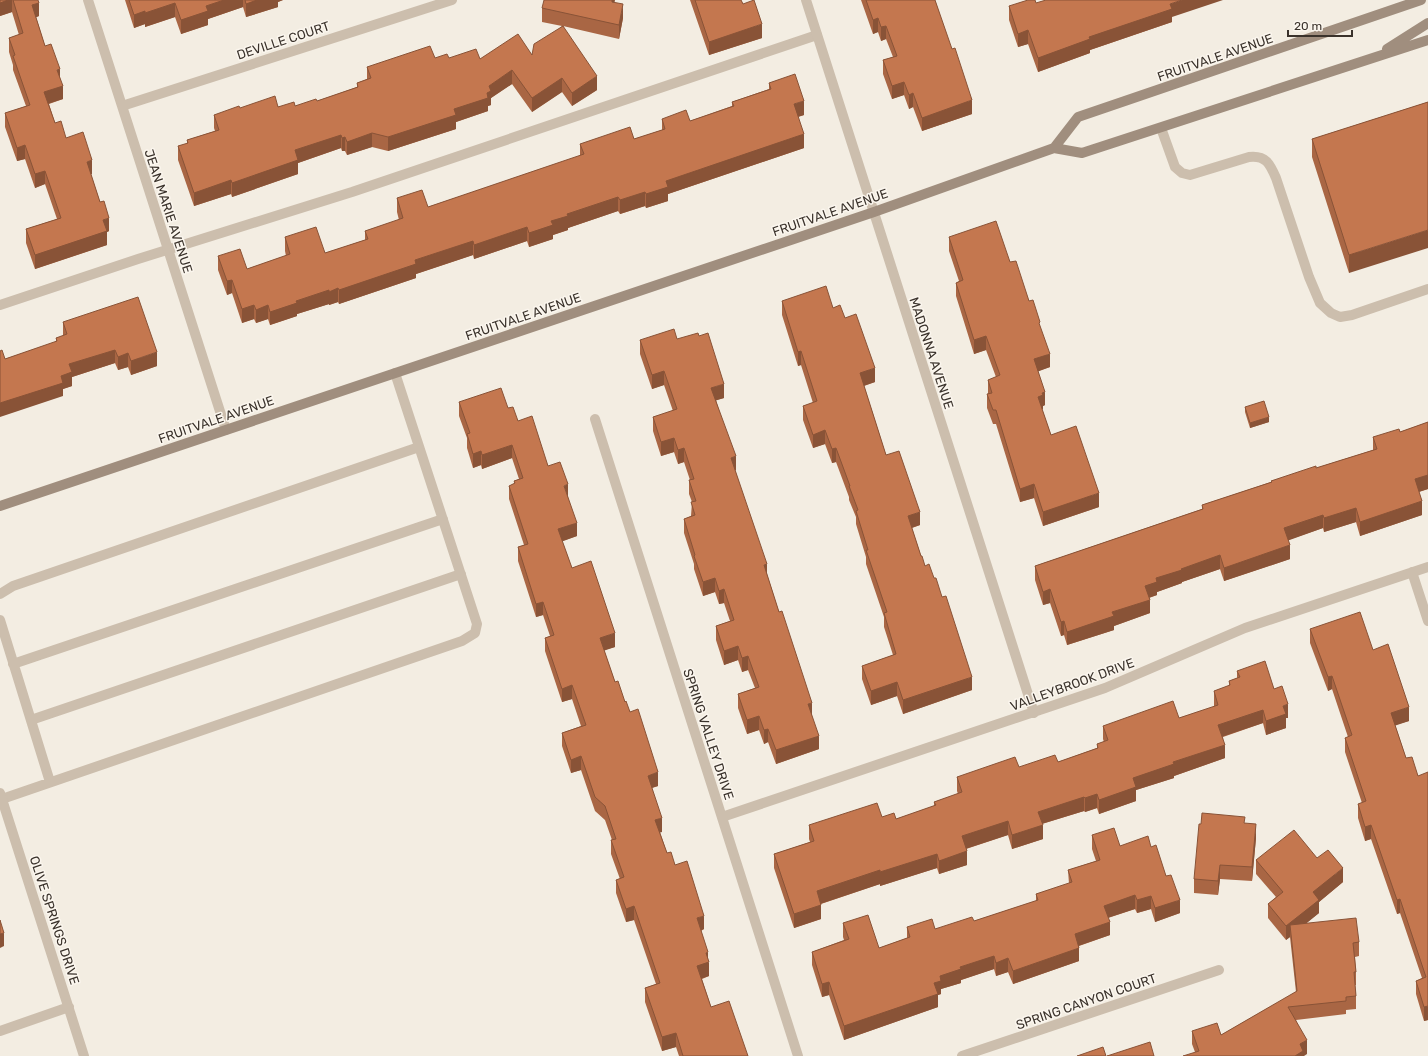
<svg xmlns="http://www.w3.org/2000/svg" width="1428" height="1056" font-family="Rubik,sans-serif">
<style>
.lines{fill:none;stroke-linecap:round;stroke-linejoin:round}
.service{stroke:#ccbead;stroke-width:10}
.minor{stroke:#ccbead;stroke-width:10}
.secondary{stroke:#a08e7e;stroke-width:10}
.wall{fill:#a96644}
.shaded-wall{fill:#895337}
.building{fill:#c4774f;stroke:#895337}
.labels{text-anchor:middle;stroke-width:3;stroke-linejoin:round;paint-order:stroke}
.street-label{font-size:13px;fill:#3a322b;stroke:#fbf6ee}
</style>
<rect width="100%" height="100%" fill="#f3ede2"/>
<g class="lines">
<!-- service -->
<path class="service" d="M1161,128L1175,167L1182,173L1190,175L1249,157C1266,155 1270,164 1276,178L1309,277L1320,303L1331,313L1340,317L1352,315L1428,289
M0,305L138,259L352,192L817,35
M0,594L13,586L419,447
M0,620L50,782
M13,664L443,519
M31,720L461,574
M2,799L462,641L475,633L477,624L395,373"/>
<!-- minor -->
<path class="minor" d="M88,0L226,430
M806,0L1034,713
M122,106L452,0
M595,419L798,1056
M1412,572L1428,621
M0,793L84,1056
M722,817L1105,688L1245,628L1428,567
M0,1031L69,1007
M962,1056L1219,970"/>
<!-- secondary -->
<path class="secondary" d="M1387,49L1428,23
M1054,148L1078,117L1421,0
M0,506L874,212L1054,148L1082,153L1428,40"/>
</g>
<!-- wall -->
<path class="wall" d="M0,0H38L39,16L36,17L45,46L60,78L63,99L49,104L55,123L92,174H91L109,231L107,232V245L35,269L26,243V229L57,219L45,184L35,188L25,159L17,161L5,127V113L26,106L13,70V65L9,52V38L19,35L12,12L0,16Z
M125,0H283L278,2V7L246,17L243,7L208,19V25L181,34L175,17L145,27V24L134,28Z
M690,0H741L743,4L762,38L709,55Z
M861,0H935L972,114L922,131L913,107L909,109L904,95L892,99L883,74V60L893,57L886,39L881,41L878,32L873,34Z
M615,3L623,18L619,39L563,26L597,90L572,106L562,92L532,112L512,84L491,98V105L488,106V111L456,122V129L388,151L372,147L347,155L345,151H342L341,148L298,163V174L232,197L231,194L194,206L178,160V146L187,144V140L215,131L214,128V115L240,108L295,106L317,101L357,87V83L367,79V67L435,58L480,59L532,55L562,26L542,22V8Z
M1036,3L1172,17V22L1090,50V53L1038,72L1028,44L1018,47L1009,20V6Z
M769,83L804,115L798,117L804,148L668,194V201L646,208L645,206L620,214L618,211L568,228V230L553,235V239L529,247L527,241L474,259L473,255L416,274V278L339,304L338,302L329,305V304L297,314V316L270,325L268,319L256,323L254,319L242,323L232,293L227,295L218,270V256L247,269L286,256L285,251V237L325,253L365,240V231L399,220L397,212V198L428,207L580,156V144L634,139L662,130V119L690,121L732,106V102L769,89Z
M1428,102L1349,273L1312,157V139Z
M949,237L1010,262L1029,301L1040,328L1050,367L1038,371L1045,405L1043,406L1042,409L1051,435L1099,507L1043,526L1034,498L1020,502L996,424H993L987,408V394H988V380L996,377L986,350L974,354L956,296V283L959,281L949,251Z
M782,301L833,308L845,318L875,382L864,386L873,414L886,455L920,525L912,528L921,556L925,566L972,690L903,714L897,696L871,705L862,679V666L893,655L884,627V617L866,564V557L856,524V517L849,500V497L836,462L832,463L825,444L813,448L803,420V406L813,403L801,365L798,366L782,315Z
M63,322L157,366L131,375L128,367L118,370L115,363L72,377V386L63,389V396L5,359L56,342V338L63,336Z
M677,339L724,398L716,400L736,470H735L767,574L812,717L819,749L776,764L768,742L764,744L759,730L747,734L738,708V694L755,688L748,670L742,672L738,660L724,665L716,640V626L730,621L724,603L719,604L715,592L703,596L694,569V564L684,533V519L691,516L692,502L689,494V480H690L684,462L678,464L674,452L661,456L653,431V417L673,411L664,385L652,389L640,354V340Z
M459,402L508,408L518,421L568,497L577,536L562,541L572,568L615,647L604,650L615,682L630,712L658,786L652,788L662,832H660L667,853L675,865L704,929L701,931L708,959L709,976L702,979L711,1007L748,1056H679L676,1047L662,1051L645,1002V988L656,984L634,920L626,922L616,893V880L620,879L611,854V840H612L605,820L595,811L581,770L571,773L562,746V733L581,726L572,699L562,702L545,651V638L550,636L543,615L536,617L518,561V547L524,545L509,499V486L514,484V481L519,479L512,458L482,469L481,465L473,468L467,448V438L459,416Z
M1245,407L1269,422L1250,428L1245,412Z
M1428,422V489L1419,492L1422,515L1360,536L1356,522L1324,532L1323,528L1288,540L1290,559L1224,581L1220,569L1182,582V583L1157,592V595L1149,598L1150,613L1114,626V630L1067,645L1064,635L1061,636L1050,603L1043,605L1035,580V566L1202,509V505L1271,482V481L1316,468L1373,450V437L1400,432Z
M1310,629L1373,650L1409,721L1395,725L1406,758L1418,776L1428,1020L1424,1021L1416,994V981L1422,978L1400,913L1397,914L1371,839L1365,841L1358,818V804L1362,803L1345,752V738L1348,737L1332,689L1328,691L1310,643Z
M1237,671L1274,689L1288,718H1286V728L1266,735L1263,723L1223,737L1225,758L1174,776V778L1136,790V801L1099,814L1097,808L1085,812L1084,811L1042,824L1043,839L1012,849L1008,835L966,849L967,865L939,874L937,868L880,886V884L821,904V919L794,928L774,868V854L810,842L809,839V825L882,817L896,819L934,806V802L958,794L957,791V777L1058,762L1097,748V744L1104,742L1103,739V726L1179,718L1214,707V691L1229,686V681L1237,678Z
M1245,823L1256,838L1252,881L1220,879L1218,895L1194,893V879Z
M1092,835L1120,846L1151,847L1166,876L1180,913L1155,922L1151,909L1137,913L1135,909L1108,918L1110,935L1079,946V961L1013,984L1008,972L996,976L994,969L961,980V983L941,989V994L938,995V1007L844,1040L829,995L822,997L812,965V952L844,940L843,937V923L879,948L907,938V927L935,929L974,921L1036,901V894L1069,884L1068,870L1096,861L1092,849Z
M1317,858L1343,882L1319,902V913L1306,923L1359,942V956L1355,957L1356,972V985H1355L1356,996V1009L1346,1010V1014L1296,1020L1307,1054L1195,1052L1192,1044V1031L1221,1035L1296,992L1290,937L1286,940L1268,918V904L1276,897L1256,874V860Z"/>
<!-- shaded-wall -->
<path class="shaded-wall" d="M8,0H12V12L0,16V3Z
M224,0H243V7L208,19V25L181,34V20L206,6Z
M257,0H283L278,2V7L246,17V4Z
M612,0H615L612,15Z
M1182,0H1223L1172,17V22L1090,50V53L1038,72V58L1089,37L1170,4Z
M39,3V16L32,19V5Z
M175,3V17L145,27V13Z
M623,4V18L619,39V25Z
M145,11V24L134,28V15Z
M878,18V32L873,34V20Z
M762,24V38L709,55V42Z
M886,26V39L881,41V27Z
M1028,30V44L1018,47V34Z
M60,69V83L57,70Z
M512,70V84L491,98V105L488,106V111L456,122V129L388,151V137L454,109L487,93L489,86Z
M597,76V90L572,106V93Z
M562,78V92L532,112V98Z
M904,82V95L892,99V86Z
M63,86V99L44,105V92Z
M913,93V107L909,109V95Z
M972,100V114L922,131V118Z
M804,101V115L794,118V104Z
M372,133V147L347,155V142Z
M804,134V148L668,194V201L646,208V194L666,181Z
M341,135V148L298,163V174L232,197V183L295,150Z
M345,137V151H342V138Z
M25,145V159L17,161V148Z
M92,160V174L87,175V162Z
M45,171V184L35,188V174Z
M231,180V194L194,206V193Z
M645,192V206L620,214V200Z
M618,197V211L568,228V230L553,235V239L529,247V233L551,221L567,214Z
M109,218V231L107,232V245L35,269V255L103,220Z
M527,227V241L474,259V245Z
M1428,230V248L1349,273V255Z
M473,241V255L416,274V278L339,304V290L415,260Z
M232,280V293L227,295V281Z
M338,288V302L329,305V292Z
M329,290V304L297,314V316L270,325V312L296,301Z
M254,305V319L242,323V309Z
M268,305V319L256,323V310Z
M986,336V350L974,354V340Z
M115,350V363L72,377V386L63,389V396L0,417V403L61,376L69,364Z
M801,351V365L798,366V352Z
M157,352V366L131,375V361Z
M128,353V367L118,370V357Z
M1050,354V367L1034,373V359Z
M875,368V382L860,387V373Z
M664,371V385L652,389V375Z
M724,384V398L711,402V388Z
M1045,392V405L1043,406V409L1038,410V397L1042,393Z
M1269,417V422L1250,428V423Z
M825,430V444L813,448V435Z
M674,438V452L661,456V442Z
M512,445V458L482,469V455Z
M684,448V462L678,464V450Z
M836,448V462L832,463V449Z
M481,451V465L473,468V454Z
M736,456V470L731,472V458Z
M1428,475V489L1415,493V479Z
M568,484V498L564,486Z
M1034,484V498L1020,502V489Z
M1099,493V507L1043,526V512Z
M1422,501V515L1360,536V522Z
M1356,508V522L1324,532V518Z
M920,512V525L908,529V516Z
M1323,515V528L1284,542V528Z
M577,523V536L558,543V529Z
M1290,545V559L1224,581V568Z
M1220,555V569L1182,582V583L1157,592V595L1145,599V586L1156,578L1181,569Z
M767,564V578L764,565Z
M715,578V592L703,596V582Z
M724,589V603L719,604V591Z
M1050,589V603L1043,605V592Z
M1150,600V613L1114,626V630L1067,645V632L1112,612Z
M543,602V615L536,617V604Z
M1064,621V635L1061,636V622Z
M615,633V647L600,652V638Z
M738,646V660L724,665V651Z
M748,656V670L742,672V658Z
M1332,676V689L1328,691V677Z
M972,677V690L903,714V700Z
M897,682V696L871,705V691Z
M572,685V699L562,702V689Z
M812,703V717L808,718V704Z
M1288,704V718H1286V728L1266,735V721L1283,706Z
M1409,707V721L1391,727V713Z
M1263,710V723L1218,738V725Z
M759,716V730L747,734V720Z
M768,729V742L764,744V730Z
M819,736V749L776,764V750Z
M1225,745V758L1174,776V778L1136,790V801L1099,814V800L1133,778L1173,762Z
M581,756V770L571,773V760Z
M658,772V786L648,789V776Z
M1097,794V808L1085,812V798Z
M1084,797V811L1038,825V812Z
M662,818V832L655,834V820Z
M1008,821V835L962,850V836Z
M1256,824V838L1252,881V867Z
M1043,825V839L1012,849V835Z
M1371,825V839L1365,841V827Z
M967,851V865L939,874V861Z
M937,854V868L880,886V872Z
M1220,865V879L1218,895V881Z
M1343,868V882L1319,902V913L1291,936L1290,925V937L1286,940V926L1313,892Z
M880,870V884L817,905V891Z
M1135,895V909L1104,919V906Z
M1151,896V909L1137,913V900Z
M1400,899V913L1397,914V900Z
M1180,900V913L1155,922V908Z
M821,905V919L794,928V914Z
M634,906V920L626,922V909Z
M704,916V929L697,932V918Z
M1110,922V935L1075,947V934Z
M4,933V946L0,948V934Z
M1079,948V961L1013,984V971Z
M708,952V963L709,962V976L697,980V966L706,953Z
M994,956V969L961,980V983L941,989V994L938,995V1007L844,1040V1026L934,983L940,976L960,967Z
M1008,958V972L996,976V963Z
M829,982V995L822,997V984Z
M1428,1006V1020L1424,1021V1007Z
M676,1033V1047L662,1051V1037Z
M1307,1040V1054L1304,1056H1295L1300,1044Z"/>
<!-- building -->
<path class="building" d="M0,0H8L0,3Z
M13,0H38L39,3L32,5L45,46L51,44L60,69L57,70L63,86L44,92L55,123L61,121L66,138L83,132L92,160L87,162L100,202L104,201L109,218L103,220L107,231L35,255L26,229L61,218L45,171L35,174L25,145L17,148L5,113L30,105L13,56L15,55L9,38L23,33Z
M129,0H224L206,6L208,11L181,20L175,3L145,13V11L134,15Z
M245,0H257L246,4Z
M544,0H612V2L623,4L619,25L542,8Z
M695,0H741L743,4L754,0L762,24L709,42Z
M866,0H935L952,49L955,48L972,100L922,118L913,93L909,95L904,82L892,86L883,60L897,56L886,26L881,27L878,18L873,20Z
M1028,0H1035L1036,3L1046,0H1182L1170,4L1172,9L1089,37L1090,39L1038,58L1028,30L1018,34L1009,6Z
M563,26L597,76L572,93L562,78L532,98L512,70L489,86L491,91L487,93L488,98L454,109L456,115L388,137L372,133L347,142L345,137L342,138L341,135L295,150L298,160L232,183L231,180L194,193L178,146L188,143L187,140L219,130L214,115L239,106L240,108L275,96L278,107L294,102L295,106L316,99L317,101L358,87L357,83L371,78L367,67L430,46L435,58L447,54L449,58L476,49L480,59L518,34L532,55L534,44Z
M795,74L804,101L794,104L804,134L666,181L668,187L646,194L645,192L620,200L618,197L567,214L568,216L551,221L553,225L529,233L527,227L474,245L473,241L415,260L416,264L339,290L338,288L329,292V290L296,301L297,303L270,312L268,305L256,310L254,305L242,309L232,280L227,281L218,256L240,249L247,269L290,254L285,237L316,227L325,253L368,239L365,231L403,218L397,198L422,190L428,207L584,154L580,144L630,127L634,139L665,129L662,119L686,110L690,121L734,106L732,102L771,89L769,83Z
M1428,102V230L1349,255L1312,139Z
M996,221L1010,262L1016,261L1029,301L1033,300L1040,322L1039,323L1050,354L1034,359L1045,392L1042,393L1043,395L1038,397L1051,435L1076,426L1099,493L1043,512L1034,484L1020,489L996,410H993L987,394L992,393L988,380L1000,375L986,336L974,340L956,283L963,280L949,237Z
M826,286L833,308L840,305L845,318L856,314L875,368L860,373L886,455L899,451L920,512L908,516L921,556H922L925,566L929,564L934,578H936L942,597L946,596L972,677L903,700L897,682L871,691L862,666L896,654L884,613L887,612L866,550H868L856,511L858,510L849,486H850L836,448L832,449L825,430L813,435L803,406L817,401L801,351L798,352L782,301Z
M138,297L157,352L131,361L128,353L118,357L115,350L69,364L72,372L61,376L63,383L0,403V351L2,350L5,359L57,341L56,338L67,334L63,322Z
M674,329L677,339L698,333L699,336L708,333L724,384L711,388L736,456L731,458L767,564L764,565L779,612L782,611L812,703L808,704L819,736L776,750L768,729L764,730L759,716L747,720L738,694L759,687L748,656L742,658L738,646L724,651L716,626L734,620L724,589L719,591L715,578L703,582L694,556L695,555L684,519L695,515L691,502L696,501L689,480L694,479L684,448L678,450L674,438L661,442L653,417L677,409L664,371L652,375L640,340Z
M501,388L508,408L513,407L518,421L532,416L548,466L560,462L568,484L564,486L577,523L558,529L572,568L591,561L615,633L600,638L615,682L618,681L625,702L626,701L630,712L638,709L658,772L648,776L662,818L655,820L667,853L671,852L675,865L687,861L704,916L697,918L708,952L706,953L709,962L697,966L711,1007L729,1001L748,1056H683L676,1033L662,1037L645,988L660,983L634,906L626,909L616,880L624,877L611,840L616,839L605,806L595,797L581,756L571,760L562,733L586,725L572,685L562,689L545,638L554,635L543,602L536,604L518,547L528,544L509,486L515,483L514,481L523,478L512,445L482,455L481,451L473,454L467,434L470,433L459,402Z
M1264,401L1269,417L1250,423L1245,407Z
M1428,422V475L1415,479L1422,501L1360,522L1356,508L1324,518L1323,515L1284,528L1290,545L1224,568L1220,555L1181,569L1182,570L1156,578L1157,582L1145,586L1150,600L1112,612L1114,616L1067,632L1064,621L1061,622L1050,589L1043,592L1035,566L1203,509L1202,505L1272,482L1271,481L1316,466V468L1377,449L1373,437L1399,429L1400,432Z
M1360,612L1373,650L1388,644L1409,707L1391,713L1406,758L1412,757L1418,776L1428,772V1006L1424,1007L1416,981L1426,977L1400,899L1397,900L1371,825L1365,827L1358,804L1366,801L1345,738L1352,735L1332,676L1328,677L1310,629Z
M1265,661L1274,689L1282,686L1288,704L1283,706L1286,714L1266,721L1263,710L1218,725L1225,745L1173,762L1174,764L1133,778L1136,787L1099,800L1097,794L1085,798L1084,797L1038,812L1043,825L1012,835L1008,821L962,836L967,851L939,861L937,854L880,872V870L817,891L821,905L794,914L774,854L814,841L809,825L877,803L882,817L894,813L896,819L936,805L934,802L962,792L957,777L1015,757L1019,767L1055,755L1058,762L1098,748L1097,744L1108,740L1103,726L1173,701L1179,718L1218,705L1214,691L1230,685L1229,681L1240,677L1237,671Z
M1202,813L1245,817L1244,823L1256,824L1252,867L1220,865L1218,881L1194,879L1199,824H1201Z
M1114,828L1120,846L1148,836L1151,847L1156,845L1166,876L1171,875L1180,900L1155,908L1151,896L1137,900L1135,895L1104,906L1110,922L1075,934L1079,948L1013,971L1008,958L996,963L994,956L960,967L961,969L940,976L941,981L934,983L938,994L844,1026L829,982L822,984L812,952L849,939L843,923L868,915L879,948L910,937L907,927L932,919L935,929L972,917L974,921L1038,900L1036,894L1072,882L1068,870L1100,860L1092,835Z
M1294,830L1317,858L1328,850L1343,868L1313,892L1319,900L1286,926L1268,904L1283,892L1256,860Z
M1356,918L1359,942L1353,943L1356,972H1354L1356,996L1346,997V1001L1288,1007L1307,1040L1300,1044L1303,1051L1295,1056H1183L1199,1051L1192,1031L1217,1023L1221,1035L1297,991L1290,925Z
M0,920L4,933L0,934Z
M1150,1042L1154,1056H1107Z
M1103,1047L1106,1056H1077Z"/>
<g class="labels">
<!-- street labels -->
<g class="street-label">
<text transform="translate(283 40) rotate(-18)" y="5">DEVILLE COURT</text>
<text transform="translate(1215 57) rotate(-19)" y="5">FRUITVALE AVENUE</text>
<text transform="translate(169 211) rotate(72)" y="5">JEAN MARIE AVENUE</text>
<text transform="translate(830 212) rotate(-19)" y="5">FRUITVALE AVENUE</text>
<text transform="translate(523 316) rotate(-19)" y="5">FRUITVALE AVENUE</text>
<text transform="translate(932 353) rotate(72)" y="5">MADONNA AVENUE</text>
<text transform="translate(216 419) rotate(-19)" y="5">FRUITVALE AVENUE</text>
<text transform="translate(1072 684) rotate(-20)" y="5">VALLEYBROOK DRIVE</text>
<text transform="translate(709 734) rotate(72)" y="5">SPRING VALLEY DRIVE</text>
<text transform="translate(55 920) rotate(72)" y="5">OLIVE SPRINGS DRIVE</text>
<text transform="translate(1086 1001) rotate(-19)" y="5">SPRING CANYON COURT</text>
</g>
</g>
<!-- scale -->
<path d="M1288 30v6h64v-6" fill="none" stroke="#3a322b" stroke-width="2"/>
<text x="1294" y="30" font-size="12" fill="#3a322b" stroke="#fbf6ee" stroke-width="3" paint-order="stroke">20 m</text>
</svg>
